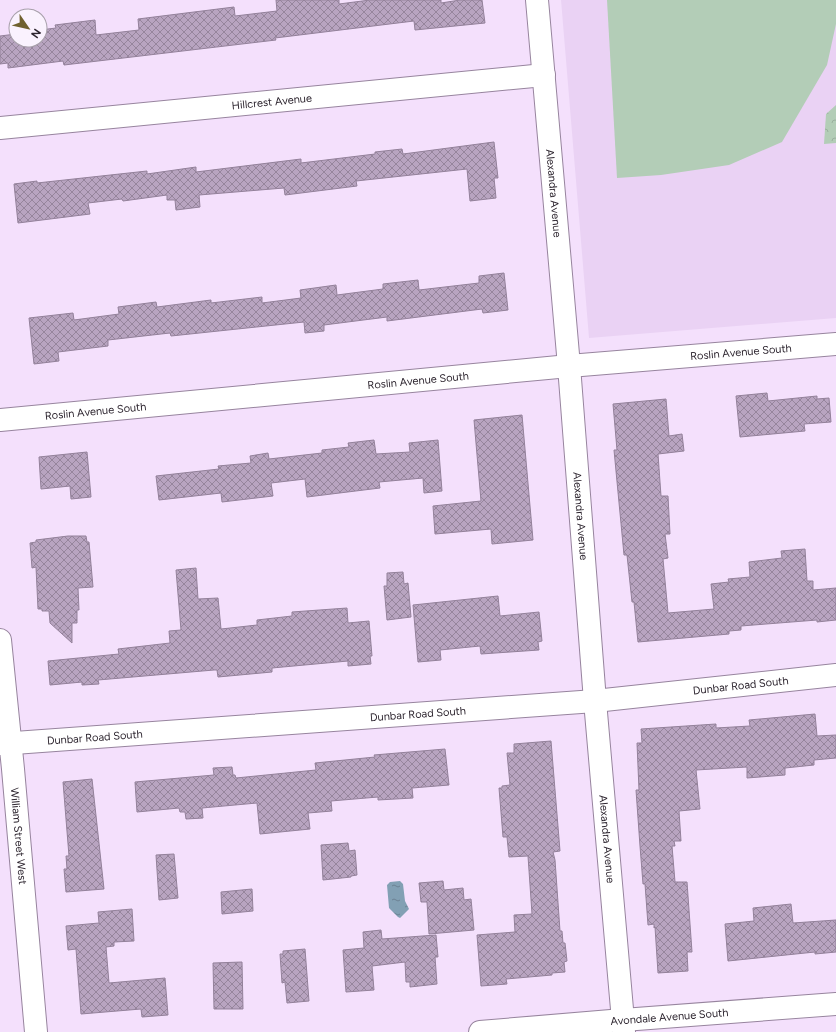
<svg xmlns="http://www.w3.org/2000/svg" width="836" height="1032" font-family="Figtree,sans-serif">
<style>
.built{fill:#ead2f4}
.park{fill:url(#park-crowns)}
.garden{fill:#b3cdb7}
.water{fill:url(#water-ripples)}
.building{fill:url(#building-cross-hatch);stroke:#93819a}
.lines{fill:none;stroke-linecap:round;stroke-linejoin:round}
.minor-casing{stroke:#97849e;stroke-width:24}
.minor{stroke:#fff;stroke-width:22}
.labels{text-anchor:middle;stroke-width:4;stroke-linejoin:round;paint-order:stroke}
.street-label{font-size:11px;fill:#2d252f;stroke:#faf2fe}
</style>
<defs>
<pattern id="park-crowns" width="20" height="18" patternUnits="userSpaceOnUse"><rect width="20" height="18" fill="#b3cdb7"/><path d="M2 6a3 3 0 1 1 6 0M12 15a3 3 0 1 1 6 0" fill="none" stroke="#9ab09e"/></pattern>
<pattern id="water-ripples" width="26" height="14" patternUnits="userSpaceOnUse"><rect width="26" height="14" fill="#82a0b4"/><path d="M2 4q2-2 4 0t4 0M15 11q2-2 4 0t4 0" fill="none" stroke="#6b8293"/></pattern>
<pattern id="building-cross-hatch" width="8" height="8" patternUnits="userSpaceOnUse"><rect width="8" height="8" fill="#b8a4c0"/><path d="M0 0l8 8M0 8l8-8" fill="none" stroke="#96859c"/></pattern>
</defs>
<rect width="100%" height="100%" fill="#f4e0fc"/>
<!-- built -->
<path class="built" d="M561,0H836V318L589,338Z"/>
<!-- park -->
<path class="park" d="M836,105V143L824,144L826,114Z"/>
<!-- garden -->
<path class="garden" d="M607,0H836V24L827,65L782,142L729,165L661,175L617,178Z"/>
<!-- water -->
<path class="water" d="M400,881L403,884L405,901L409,909L400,918L398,917L389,908L387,885L390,882Z"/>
<!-- building -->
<path class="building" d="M276,0H339V4L370,0H441V3L460,0H482L485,23L415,30L414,21L275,38L276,40L64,65L63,61L8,68V63L0,64V36L16,34V40H40V30L56,28L55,25L95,20L96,35L139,30L138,19L234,7L235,16L277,11Z
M494,142L498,178H494L496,198L470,201L467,169L356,181L357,186L285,195L284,188L199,195L200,207L176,210L175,200H167V195L123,201L122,199L88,203L90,214L18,223L14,184L37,181V183L147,171V174L196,167V172L301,159V163L375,154V152L402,149L403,154Z
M504,273L508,310L483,313L482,309L387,321V317L324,325V331L305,333L304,322L171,336L170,333L108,340V346L58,352L59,361L34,364L29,318L73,313L74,320L119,314L118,307L156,302L157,307L211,300V303L262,297V303L301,298L300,290L336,285L337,295L383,289V284L418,280L419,290L479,283V276Z
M767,393L768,401L817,396V399L829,398L831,422L804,424L805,431L740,437L736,396Z
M666,399L669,436L682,434L684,451L658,454L661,496H668L670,534H665L668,558L663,559L668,613L714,609L711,584L729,582L728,579L750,577L749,562L782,558L781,551L805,549L807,581H813V590L836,588V620L817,622V620L741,626V630L729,631V634L638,642L634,602H632L627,555H624L614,450H617L613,404Z
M522,415L533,540L492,544L491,529L435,534L433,506L481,501L474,420Z
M374,440L376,454L410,452L409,443L438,440L442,491L424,493L423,478L379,482L380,488L307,497L305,479L271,483L273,496L222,502L221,493L159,500L156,476L219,469L218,466L251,463L250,456L268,453L269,459L322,453V450L349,447L348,443Z
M87,452L91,497L71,499L70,486L41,489L39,457Z
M68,536H86L87,542H89L93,587L78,588L79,610H77V623H72V643L50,623L49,611H42V609H38L36,567L32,568L30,543L36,542V540Z
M196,568L198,599L218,598L221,629L257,625V620L292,616V612L347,608L348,623L369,621L372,656H370L371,664L348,666V661L272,668V672L218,677L217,670H214L98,680L99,684L82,685V682L50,685L48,661L119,654L118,649L170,643L169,631L181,630L176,570Z
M403,572L404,584L408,583L411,617L387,620L384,586H387V573Z
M498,596L500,616L539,612L542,641L538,642L539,650L481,654L480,646L440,650L441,660L418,662L413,605Z
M815,714L817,736L836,735V758L814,760V765L785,768V775L747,778V767L696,770L700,809L679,811L681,841H674L675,846H672L675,882H687L692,952H687L688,971L658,973L655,927L654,928V924L648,925L645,884H643L640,846L636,790H639L637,743H642L641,729L716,724V728L750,726L749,720Z
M551,741L560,851L553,852L555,860L560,931H562L563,943H565L567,961L564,962L565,972L552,973V975L506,979L507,984L481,986L477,935L515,932L514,915L532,914L528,856L509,857L507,837H503L499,788H502V786L510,785L507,753H514V744Z
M445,749L449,785L412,788L413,798L378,800V797L331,801L332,811L308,813L310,829L260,834L257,803L202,808L203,818L186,819L185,812H180L179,808L137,812L135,782L214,775L213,768L232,767L233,775H235L236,778L316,770L315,763L375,757L374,755Z
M92,779L104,889L66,892L64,869H67L66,856H69L63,782Z
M348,843L349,851L355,850L357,875L351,876V877L323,880L321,845Z
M174,854L178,898L159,900L156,855Z
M443,881L444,890L463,888L464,900L471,899L474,930L429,934L427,902H421L419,883Z
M252,889L253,911L222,914L221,892Z
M791,904L793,923L836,920V952L815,954V952L728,961L725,924L754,921L753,908Z
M132,909L134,941L114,942V946L106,947L109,983L165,978L168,1015L142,1017L141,1009L81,1014L76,949L68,950L66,926L99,923L98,912Z
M381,930L382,939L436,935L438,957H435L437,984L410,987V982H406L405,962L372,966L374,990L346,992L343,950L364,948L363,932Z
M305,949L309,1001L287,1003L285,982L282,983L280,954H283V951Z
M242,962L243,1009H214L213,963Z"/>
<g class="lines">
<!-- minor casing -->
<g class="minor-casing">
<g id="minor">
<path id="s1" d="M537,0L569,366L595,701L624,1032"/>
<path id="s2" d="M0,128L544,75"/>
<path id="s3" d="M0,420L569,366L836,344"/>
<path id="s4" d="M0,640L13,769L36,1032"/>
<path id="s5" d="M0,744L595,701L836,675"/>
<path id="s6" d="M480,1032L623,1020L836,1004"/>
</g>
</g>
<!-- minor -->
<use href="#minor" class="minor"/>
</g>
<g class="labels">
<!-- street labels -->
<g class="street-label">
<text dy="4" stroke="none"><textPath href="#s2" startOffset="273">Hillcrest Avenue</textPath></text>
<text dy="4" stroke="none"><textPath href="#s1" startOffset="194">Alexandra Avenue</textPath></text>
<text dy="4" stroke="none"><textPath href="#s3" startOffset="744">Roslin Avenue South</textPath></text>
<text dy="4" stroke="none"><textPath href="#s3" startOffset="420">Roslin Avenue South</textPath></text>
<text dy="4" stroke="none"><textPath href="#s3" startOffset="96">Roslin Avenue South</textPath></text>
<text dy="4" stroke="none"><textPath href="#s1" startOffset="518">Alexandra Avenue</textPath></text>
<text dy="4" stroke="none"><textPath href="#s5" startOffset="743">Dunbar Road South</textPath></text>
<text dy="4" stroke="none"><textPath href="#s5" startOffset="419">Dunbar Road South</textPath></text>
<text dy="4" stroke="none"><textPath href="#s5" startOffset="95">Dunbar Road South</textPath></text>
<text dy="4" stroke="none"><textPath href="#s4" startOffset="197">William Street West</textPath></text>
<text dy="4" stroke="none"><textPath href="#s1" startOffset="842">Alexandra Avenue</textPath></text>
<text dy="4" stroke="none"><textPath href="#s6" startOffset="190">Avondale Avenue South</textPath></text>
</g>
</g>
<!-- north arrow -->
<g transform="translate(28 28) rotate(124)"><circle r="19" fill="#faf2fe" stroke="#a8a0ab"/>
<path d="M0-3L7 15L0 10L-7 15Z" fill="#70612f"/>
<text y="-6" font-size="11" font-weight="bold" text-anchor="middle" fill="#2d252f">N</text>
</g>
</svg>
